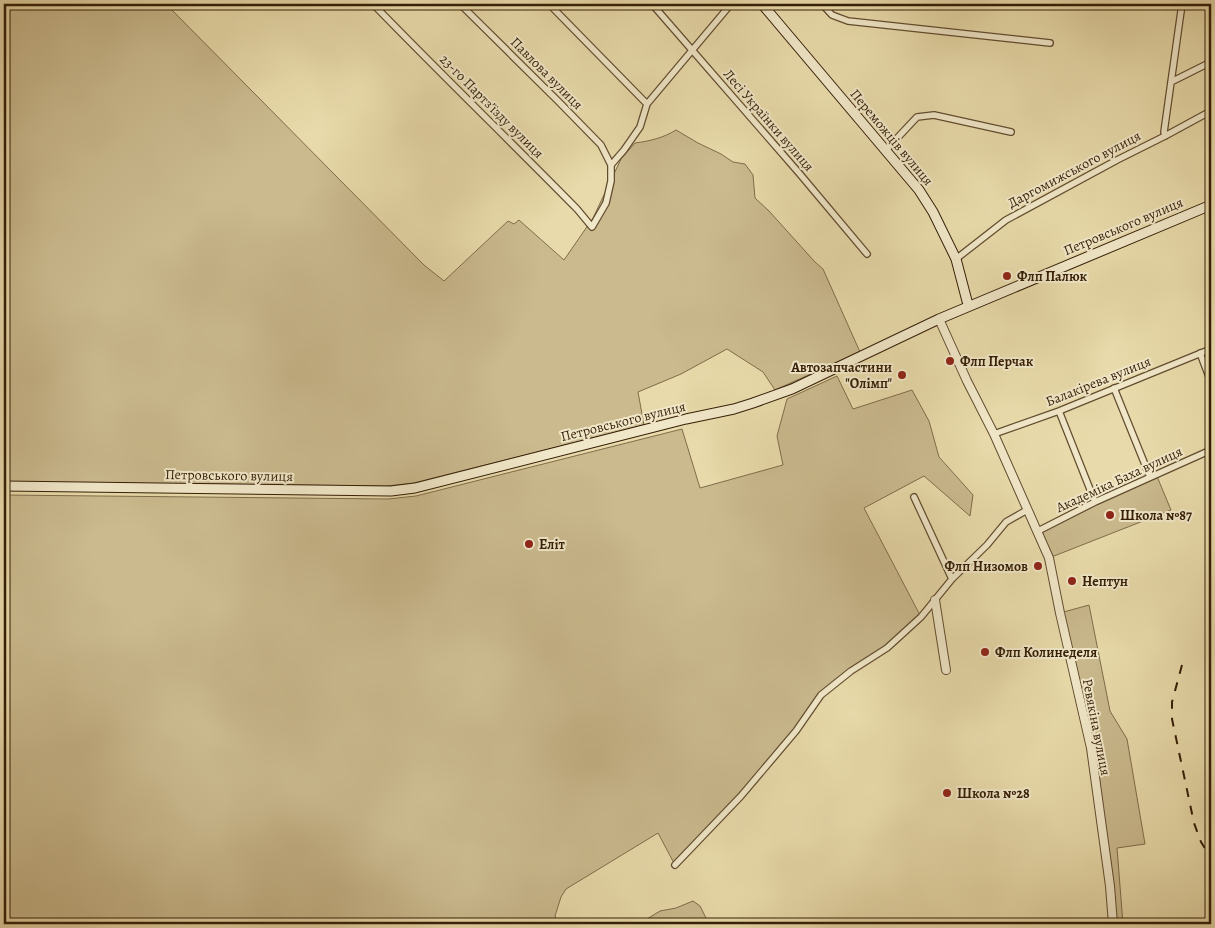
<svg xmlns="http://www.w3.org/2000/svg" width="1215" height="928" font-family="Alegreya,serif">
<style>
.green{fill:#caba8e;stroke:#806c4a}
.lines{fill:none;stroke-linecap:round;stroke-linejoin:round}
.minor-casing{stroke:#624d30;stroke-width:8}
.tertiary-casing{stroke:#624d30;stroke-width:10}
.secondary-casing{stroke:#351e07;stroke-width:11}
.minor{stroke:#f0e7c8;stroke-width:5.5}
.tertiary{stroke:#f0e7c8;stroke-width:8}
.secondary{stroke:#f0e7c8;stroke-width:9}
.rail{stroke:#351e07;stroke-width:2;stroke-dasharray:9 9;stroke-linecap:butt}
.poi-dot{fill:#8f2418;stroke:#f0e7c8;stroke-width:2}
.labels{text-anchor:middle;stroke-width:4;stroke-linejoin:round;paint-order:stroke}
.street-label{font-size:14px;fill:#351e07;stroke:#f0e7c8}
.poi-label{font-size:14px;font-weight:bold;fill:#351e07;stroke:#f0e7c8;text-anchor:start}
</style>
<rect width="100%" height="100%" fill="#e8daaa"/>
<filter id="stains"><feTurbulence type="fractalNoise" baseFrequency=".004" numOctaves="4"/><feColorMatrix values="0 0 0 0 .2 0 0 0 0 .09 0 0 0 0 .02 0 0 0 .5 -.17"/></filter>
<radialGradient id="worn" r=".72"><stop offset=".6" stop-color="#630" stop-opacity="0"/><stop offset="1" stop-color="#630" stop-opacity=".3"/></radialGradient>
<!-- green -->
<path class="green" d="M4,4H166L424,265L444,281L508,221L514,224L519,220L564,260L593,218L621,159L635,143C650,141 663,138 676,130L698,143L721,154L733,162L745,164L753,175L755,198L769,211L815,262L823,269L860,352L775,390L763,372L727,349L681,374L638,392L644,425L414,483L387,486L4,482Z
M837,376L853,409L912,390L929,421L939,457L973,495L970,516L924,476L864,508L921,617L887,648L821,695L778,754L675,865L658,833L566,889L561,897L555,916L558,924H4V495L388,499L416,496L682,429L700,488L783,465L777,436L787,399Z
M1156,474L1171,510L1049,558L1038,531Z
M1089,605L1110,711L1127,739L1145,844L1117,848L1123,924H1113L1091,748L1060,613Z
M693,901L700,906L709,924H628L642,922L660,911L676,908Z"/>
<g class="lines">
<!-- minor casing -->
<g class="minor-casing">
<path id="minor" d="M373,4C440,73 509,140 577,209L592,227L606,203L611,181V165L624,150L640,127L647,104L731,4
M460,4L558,101L601,145L611,165
M549,4L647,104
M652,4L799,173L867,254
M822,4L832,15L848,21L1050,43
M1171,82L1211,62
M1165,136L1164,132L1182,4
M886,150L917,117L934,115L1011,132
M956,259L1006,220L1117,160L1165,136L1211,111
M1200,353L1211,382
M1114,388L1150,477
M1059,411L1095,502
M994,434L1059,411L1211,349
M914,497L952,579
M1038,531L1095,502L1211,450
M675,865L741,796L796,731L821,695L851,671L887,648L921,617L952,579L987,545L1006,522L1027,510"/>
</g>
<!-- tertiary casing -->
<g class="tertiary-casing">
<path id="tertiary" d="M939,319L967,381L994,434L1049,558L1060,613L1091,748L1110,886L1113,924
M935,600L946,670"/>
</g>
<!-- secondary casing -->
<g class="secondary-casing">
<path id="secondary" d="M762,4L919,190L933,212L956,259L967,301L969,306
M4,486L391,491L415,488L686,419L734,409L753,403L792,389L939,319L1211,205"/>
</g>
<!-- minor -->
<use href="#minor" class="minor"/>
<!-- tertiary -->
<use href="#tertiary" class="tertiary"/>
<!-- secondary -->
<use href="#secondary" class="secondary"/>
<!-- rail -->
<path class="rail" d="M1182,665L1172,702V719L1194,823L1201,842L1211,858"/>
</g>
<!-- markers -->
<g class="poi-dot">
<circle cx="1007" cy="276" r="5"/>
<circle cx="950" cy="361" r="5"/>
<circle cx="902" cy="375" r="5"/>
<circle cx="1110" cy="515" r="5"/>
<circle cx="529" cy="544" r="5"/>
<circle cx="1038" cy="566" r="5"/>
<circle cx="1072" cy="581" r="5"/>
<circle cx="985" cy="652" r="5"/>
<circle cx="947" cy="793" r="5"/>
</g>
<g class="labels">
<!-- street labels -->
<g class="street-label">
<text transform="translate(547 73) rotate(45)" y="5">Павлова вулиця</text>
<text transform="translate(492 106) rotate(45)" y="5">23-го Партз’їзду вулиця</text>
<text transform="translate(769 120) rotate(49)" y="5">Лесі Українки вулиця</text>
<text transform="translate(892 137) rotate(50)" y="5">Переможців вулиця</text>
<text transform="translate(1074 169) rotate(-28)" y="5">Даргомижського вулиця</text>
<text transform="translate(1123 226) rotate(-23)" y="5">Петровського вулиця</text>
<text transform="translate(1098 381) rotate(-22)" y="5">Балакірева вулиця</text>
<text transform="translate(623 421) rotate(-14)" y="5">Петровського вулиця</text>
<text transform="translate(229 475) rotate(1)" y="5">Петровського вулиця</text>
<text transform="translate(1119 479) rotate(-25)" y="5">Академіка Баха вулиця</text>
<text transform="translate(1097 727) rotate(79)" y="5">Ревякіна вулиця</text>
</g>
<!-- poi labels -->
<g class="poi-label">
<text x="1017" y="281">Флп Палюк</text>
<text x="960" y="366">Флп Перчак</text>
<text x="892" y="372" text-anchor="end">Автозапчастини<tspan x="892" dy="16">"Олімп"</tspan></text>
<text x="1120" y="520">Школа №87</text>
<text x="539" y="549">Еліт</text>
<text x="1028" y="571" text-anchor="end">Флп Низомов</text>
<text x="1082" y="586">Нептун</text>
<text x="995" y="657">Флп Колинеделя</text>
<text x="957" y="798">Школа №28</text>
</g>
</g>
<!-- margin -->
<rect width="1215" height="928" fill="none" stroke="#e8daaa" stroke-width="20"/>
<rect x="5" y="5" width="1205" height="918" fill="none" stroke="#351e07" stroke-width="2.5"/>
<rect x="10" y="10" width="1195" height="908" fill="none" stroke="#351e07"/>
<rect width="100%" height="100%" filter="url(#stains)"/>
<rect width="100%" height="100%" fill="url(#worn)"/>
</svg>
